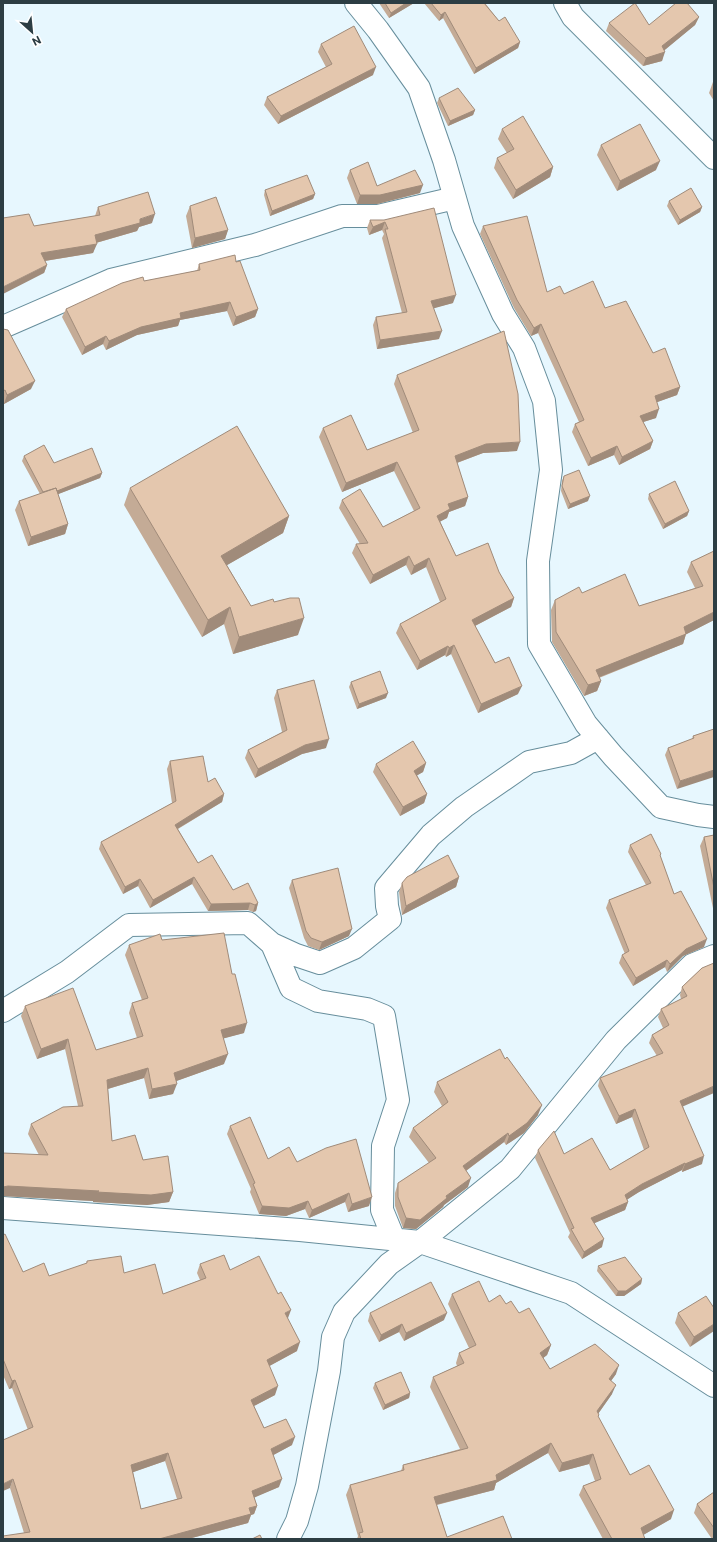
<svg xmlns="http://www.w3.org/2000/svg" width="717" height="1542" font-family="Commissioner,sans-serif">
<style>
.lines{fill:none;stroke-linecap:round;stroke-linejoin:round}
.minor-casing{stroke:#678e9c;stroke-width:24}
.major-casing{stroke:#678e9c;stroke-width:24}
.minor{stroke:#fff;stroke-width:22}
.major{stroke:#fff;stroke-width:22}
.wall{fill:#c4ab96;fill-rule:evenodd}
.shaded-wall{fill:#a08b7a}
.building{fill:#e4c7ae;stroke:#a08b7a;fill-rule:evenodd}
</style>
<rect width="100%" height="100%" fill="#e7f7fe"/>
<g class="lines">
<!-- minor casing -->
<g class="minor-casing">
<path id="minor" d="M356,3L378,30L419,88L444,160L463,226L503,314L524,348L544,401L551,470L538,561L539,644L586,724L613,756L661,807L698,815L714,817
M565,3L573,17L714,158
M3,327L111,280L255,245L342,216H378L455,198
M3,1011L67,972L129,925L248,923L272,944
M3,1208L300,1230L420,1242L510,1169L616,1040L692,965L714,956
M394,1239L382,1210L383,1146L398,1100L384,1016L367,1009L318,1001L291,988L272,944L296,955L320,963L354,948L390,919L387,906L386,888L431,835L464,807L529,762L571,753L598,738"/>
</g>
<!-- major casing -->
<g class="major-casing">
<path id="major" d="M288,1539L297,1521L307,1486L329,1371L333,1337L344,1312L389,1264L420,1242L571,1293L714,1386"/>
</g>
<!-- minor -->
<use href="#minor" class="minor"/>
<!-- major -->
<use href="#major" class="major"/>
</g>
<!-- wall -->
<path class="wall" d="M379,3H414L389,18Z
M424,3H485L499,21L520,42L518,48L474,74L443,18L439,21Z
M699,17L695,25L664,50L662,61L643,66L606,31L609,23L649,25Z
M321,44L373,75L278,124L264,105L267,97L326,67L318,52Z
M714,79V101L709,93Z
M439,98L475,110L473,115L448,126L437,103Z
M502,129L553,167L550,177L513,199L494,168L497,158L507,153L498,139Z
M601,145L656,170L617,191L597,155Z
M350,170L377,186L420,193L377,204H357L347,178Z
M265,190L315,194L313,199L270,216L264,195Z
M669,201L702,207L700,212L678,225L667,206Z
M190,206L228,230L225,239L192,248L186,216Z
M98,207L152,223L139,227L137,231L96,243L93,253L45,261L47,265L44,273L34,226L95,216Z
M370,220H384L453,303L433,308L439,339L377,349L373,325L376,317L402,313L382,238L384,234L382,230L369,235L367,228Z
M483,226L547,292L564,294L605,308L653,353L680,387L677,395L657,402L656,418L643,422L653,441L650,449L619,465L614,455L588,466L572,432L575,424L579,422L538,333L531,336L514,308L480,234Z
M236,262L258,309L255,317L233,326L227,311L180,320L178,326L137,335L106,350L103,344L82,355L62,317L66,309L144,281L197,271L199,264Z
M3,329L31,389L4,404L3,401Z
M397,375L517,451L483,453L457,463L468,497L465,506L449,512L447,518L440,521L456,556L499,572L514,598L511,607L475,626L495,663L518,694L478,713L451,654L446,657L445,655L417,670L396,633L400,624L440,602L426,567L411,575L406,565L370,584L352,553L356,544H360L339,508L342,500L383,527L414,511L394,471L342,492L319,437L323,428L367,450L413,433L394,384Z
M24,456L54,463L102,473L100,478L58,494L68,524L65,534L28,546L15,510L19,501L40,494L22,461Z
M564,476L588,501L568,509L561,491L562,481Z
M130,488L289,516L283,533L227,565L251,606L274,602L298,635L233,654L224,624L202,637L124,505Z
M649,494L689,511L687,516L663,529L648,499Z
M714,551V620L686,634L683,644L599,678L601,681L597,691L584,696L552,642L551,610L555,600L582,593L639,606L695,588L687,572L691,562Z
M351,682L386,698L357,709L349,687Z
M277,690L326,748L302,754L255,778L245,758L248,750L282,732L274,698Z
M714,729L677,789L665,755L668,748L692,739L693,736Z
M170,761L208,782L224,794L222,802L178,829L198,863L233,890L258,903L256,911L253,912L248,910L208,911L192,884L150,908L138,886L123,894L99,849L101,842L172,803L167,769Z
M426,763L423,772L417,775L427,794L424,803L400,816L373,772L376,764Z
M714,835V913L700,846L704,837Z
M630,845L661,854L660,856L674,894L704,947L683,956L667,972L665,967L633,986L619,963L622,955L625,954L606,908L609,900L646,885L628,852Z
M459,877L456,887L402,915L399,892L402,883Z
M292,880L349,936L319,950L308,946L304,938L289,888Z
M162,940L244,1033L224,1038V1064L176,1081L173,1094L149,1099L144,1078L108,1089L112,1141L143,1160L173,1192L169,1202L147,1205L93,1202V1201L3,1196V1153L39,1155L28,1134L31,1124L78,1106L65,1049L37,1059L21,1016L25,1006L96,1050L137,1038L129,1013L132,1003L142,1000L125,955L129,945Z
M702,968L683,1106L702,1164L682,1172V1170L639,1192L627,1199L628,1202L625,1210L594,1223L602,1247L582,1259L568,1237L570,1233L535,1158L538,1150L564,1154L610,1170L644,1150L632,1117L616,1124L598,1086L600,1078L657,1056L649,1043L652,1035L663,1028L658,1017L661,1009L681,999L680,995L682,987Z
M505,1059L538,1115L524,1133L506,1145L504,1142L466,1171L468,1187L444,1205L443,1207L416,1229L403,1228L395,1206V1193L398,1183L429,1163L409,1137L413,1128L442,1106L434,1092L437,1082Z
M230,1126L268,1159L297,1162L369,1206L348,1212L345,1202L309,1218L305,1209L286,1216L259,1214L250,1192L251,1189L227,1134Z
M3,1235L23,1272L49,1276L86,1264L87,1261L124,1273L163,1294L200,1280L197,1273L200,1264L230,1270L288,1318L287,1319L297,1351L269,1366L275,1395L254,1406L264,1428L292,1445L273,1455L279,1487L254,1497L257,1506L254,1514L251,1515L248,1523L188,1539H3L24,1533L10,1488L28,1430L12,1388L9,1389L3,1375ZM165,1461L177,1499L141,1509L133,1472Z
M598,1266L642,1279L641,1284L624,1296H616L597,1271Z
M452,1294L489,1302L506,1304L519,1313L551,1345L547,1355L543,1358L550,1369L616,1374L611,1381L612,1394L598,1414V1418L630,1475L671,1519L643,1535L645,1539H603L579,1495L583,1486L595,1481L589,1464L559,1472L548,1453L496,1483L494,1490L437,1505L447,1537L512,1539H357L358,1536L346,1495L350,1485L401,1471L403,1465L460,1449L430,1387L433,1377L457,1366L456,1363L459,1353L469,1348L448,1304Z
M714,1308L690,1347L675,1323L678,1313Z
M370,1313L444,1320L404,1341L399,1332L379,1342L368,1321Z
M375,1383L410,1393L409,1398L383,1410L373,1388Z
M714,1492V1539H712L694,1513L697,1504Z"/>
<!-- shaded-wall -->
<path class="shaded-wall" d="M406,3H414L389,18L391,13Z
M445,12L443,18L439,21L441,15Z
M699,17L695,25L660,54L665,52L662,61L643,66L646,58Z
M520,42L518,48L474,74L476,68Z
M376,67L373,75L278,124L281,116Z
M475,110L473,115L448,126L450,121Z
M660,161L656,170L617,191L620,181Z
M553,167L550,177L513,199L516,190Z
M423,185L420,193L377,204H357L360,195Z
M315,194L313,199L270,216L272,211Z
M702,207L700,212L678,225L680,220Z
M155,214L152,223L139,227L137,231L92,244L95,235Z
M385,222L382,230L369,235L373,227Z
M228,230L225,239L192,248L195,238Z
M97,244L93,253L38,262L41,253Z
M47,265L44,273L3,294V287Z
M456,295L453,303L428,310L431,301Z
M230,302L227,311L180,320L178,326L137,335L106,350L109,341L141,327L180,313Z
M258,309L255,317L233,326L236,317Z
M541,324L538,333L531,336L534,328Z
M442,331L439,339L377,349L380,340Z
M106,336L103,344L82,355L85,347Z
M35,381L31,389L4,404L7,395Z
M680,387L677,395L652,404L655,396Z
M659,409L656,418L637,424L640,416Z
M653,441L650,449L619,465L622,457Z
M520,442L517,451L483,453L451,465L455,456L486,444Z
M617,446L614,455L588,466L591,458Z
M397,462L394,471L342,492L346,483Z
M102,473L100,478L43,500L45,495Z
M590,496L588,501L568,509L570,504Z
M468,497L465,506L449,512L447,518L434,525L437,516L448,504Z
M689,511L687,516L663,529L665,524Z
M289,516L283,533L215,572L221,556Z
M68,524L65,534L28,546L31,537Z
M409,556L406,565L370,584L373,575Z
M429,558L426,567L411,575L414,566Z
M514,598L511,607L469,629L472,620Z
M230,607L224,624L202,637L208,620Z
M714,612V620L685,635L686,634L683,644L592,680L596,670Z
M304,618L298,635L233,654L239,637Z
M454,645L451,654L446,657L449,648Z
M448,646L445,655L417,670L420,661Z
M601,681L597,691L584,696L588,685Z
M522,686L518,694L478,713L481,704Z
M388,693L386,698L357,709L359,704Z
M329,739L326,748L302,754L255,778L258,769L305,745Z
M426,763L423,772L411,779L414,771Z
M714,770V777L677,789L680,781Z
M224,794L222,802L172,832L175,825Z
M427,794L424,803L400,816L403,807Z
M194,877L192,884L150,908L153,900Z
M459,877L456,887L402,915L406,906Z
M140,879L138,886L123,894L125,887Z
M250,903L248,910L208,911L211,904Z
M258,903L256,911L253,912L255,905Z
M352,929L349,936L319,950L322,942Z
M707,939L704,947L683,956L667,972L670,964L686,949Z
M667,960L665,967L633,986L636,978Z
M247,1023L244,1033L218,1040L221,1030Z
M68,1039L65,1049L37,1059L41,1049Z
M228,1054L224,1064L171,1083L174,1073Z
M148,1068L144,1078L104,1090L107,1080Z
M177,1084L173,1094L149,1099L152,1089Z
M714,1086V1093L677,1109L680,1101Z
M542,1105L538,1115L524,1133L506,1145L509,1136Z
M635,1109L632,1117L616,1124L619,1116Z
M508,1133L504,1142L459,1176L463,1166Z
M704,1156L702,1164L682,1172L685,1164Z
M685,1163L682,1170L639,1192L622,1203L625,1195L642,1184Z
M471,1178L468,1187L444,1205L443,1207L416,1229L403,1228L406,1218L446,1196Z
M8,1186L173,1192L169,1202L147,1205L93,1202V1201L3,1196V1187Z
M349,1193L345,1202L309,1218L312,1210Z
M372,1197L369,1206L348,1212L352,1204Z
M308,1201L305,1209L286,1216L259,1214L262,1206Z
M628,1202L625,1210L588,1226L591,1218Z
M604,1239L602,1247L582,1259L584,1252Z
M642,1279L641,1284L624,1296H616L618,1291Z
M291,1310L288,1318L282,1322L285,1313Z
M447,1313L444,1320L404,1341L406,1333Z
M402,1324L399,1332L379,1342L381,1335Z
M714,1324V1331L690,1347L694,1337Z
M300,1342L297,1351L264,1369L267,1360Z
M551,1345L547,1355L537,1363L540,1353Z
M619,1365L616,1374L605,1389L609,1379Z
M15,1380L12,1388L9,1389L12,1381Z
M616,1385L612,1394L593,1421L597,1411Z
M278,1386L275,1395L248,1409L251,1400Z
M410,1393L409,1398L383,1410L385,1405Z
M295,1437L292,1445L268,1458L271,1449Z
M551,1443L548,1453L496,1483L494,1490L431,1506L434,1497L496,1475Z
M168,1453L165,1461L128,1474L131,1465Z
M593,1454L589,1464L559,1472L562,1463Z
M13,1479L10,1488L3,1491V1484Z
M282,1479L279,1487L249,1500L252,1491Z
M257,1506L254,1514L251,1515L248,1523L188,1539H159Z
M674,1510L671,1519L638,1538L641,1528Z"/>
<!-- building -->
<path class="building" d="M385,3H406L391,13Z
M431,3H484L499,21L505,17L520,42L476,68L445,12L441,15Z
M635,3L649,25L676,3H687L699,17L662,46L665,52L646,58L609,23Z
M354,26L376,67L281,116L267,97L332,64L321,44Z
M458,88L475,110L450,121L439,98Z
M523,116L553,167L516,190L497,158L514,149L502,129Z
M640,124L660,161L620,181L601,145Z
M368,162L377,186L415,170L423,185L380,195H360L350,170Z
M307,175L315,194L272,211L265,190Z
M691,188L702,207L680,220L669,201Z
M148,192L155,214L140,219V223L95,235L97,244L41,253L47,265L3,287V218L29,214L34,226L100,215L98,207Z
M216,197L228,230L195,238L190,206Z
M434,208L456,295L431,301L442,331L380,340L376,317L407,312L385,229H388L385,222L373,227L370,220H384Z
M527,216L547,292L560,286L564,294L593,281L605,308L626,301L653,353L665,348L680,387L655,396L659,409L640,416L653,441L622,457L617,446L591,458L575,424L584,420L541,324L534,328L517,300L483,226Z
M235,255L236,262L240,261L258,309L236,317L230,302L180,313L181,318L141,327L109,341L106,336L85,347L66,309L122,283L143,277L144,281L200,270L199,264Z
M3,329L8,330L35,381L7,395L5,390L3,391Z
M504,331L518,394L520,442L486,444L455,456L468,497L448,504L450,509L437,516L456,556L488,543L499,572L514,598L472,620L495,663L509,657L522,686L481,704L454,645L449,648L448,646L420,661L400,624L446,599L429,558L414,566L409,556L373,575L356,544L368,543L342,500L360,489L383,527L420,508L397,462L346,483L323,428L351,415L367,450L419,430L397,375Z
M237,426L289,516L221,556L251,606L273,599L274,602L290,598H299L304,618L239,637L230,607L208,620L130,488Z
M44,445L54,463L92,448L102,473L57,491L56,488L43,492L24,456Z
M579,470L590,496L570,504L562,486L564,476Z
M675,481L689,511L665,524L649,494Z
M56,488L68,524L31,537L19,501Z
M714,551V612L684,627L686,634L596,670L601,681L588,685L556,632L555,600L579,587L582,593L625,574L639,606L703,586L691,562Z
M380,671L388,693L359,704L351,682Z
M314,680L329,739L305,745L258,769L248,750L287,730L277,690Z
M714,729V770L680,781L668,748L694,738L693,736Z
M413,741L426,763L414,771L427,794L403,807L376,764Z
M203,756L208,782L215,778L224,794L175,825L198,863L212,855L233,890L248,883L258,903L255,905L250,903L211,904L194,877L153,900L140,879L125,887L101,842L176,801L170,761Z
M651,834L661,854L660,855L674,894L681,891L707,939L686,949L670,964L667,960L636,978L622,955L629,951L609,900L651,883L630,845Z
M714,835V888L704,837Z
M448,855L459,877L406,906L402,883L407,877Z
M338,868L352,929L322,942L311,938L306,931L292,880Z
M224,933L232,974H235L247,1023L221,1030L228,1054L174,1073L177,1084L152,1089L148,1068L107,1080L112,1141L135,1135L143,1160L168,1156L173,1192L151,1195L96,1192L99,1191L8,1186L3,1187V1153L48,1155L31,1124L63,1107L83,1106L68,1039L41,1049L25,1006L73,988L96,1050L143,1036L132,1003L148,998L129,945L160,934L162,940Z
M714,963V1086L680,1101L704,1156L685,1164V1163L642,1184L625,1195L628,1202L591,1218L604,1239L584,1252L571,1229L574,1228L538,1150L554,1131L564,1154L592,1138L610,1170L649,1147L635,1109L619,1116L600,1078L663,1053L652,1035L669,1025L661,1009L687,996L682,987L702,968Z
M500,1049L505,1059L507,1057L542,1105L527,1123L509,1136L508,1133L463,1166L471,1178L446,1196L447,1198L420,1220L406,1218L398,1197V1183L436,1158L413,1128L448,1102L437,1082Z
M250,1117L268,1159L289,1147L297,1162L326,1148L356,1139L372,1197L352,1204L349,1193L312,1210L308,1201L289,1208L262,1206L253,1184L255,1183L230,1126Z
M5,1234L23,1272L44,1263L49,1276L87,1263V1261L121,1256L124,1273L155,1264L163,1294L206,1278L200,1264L224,1255L230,1270L259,1256L278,1294L281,1292L291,1310L285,1313L300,1342L267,1360L278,1386L251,1400L264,1428L286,1419L295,1437L271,1449L282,1479L252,1491L257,1506L249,1508L251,1514L159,1539H3V1536L30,1532L13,1479L3,1484V1440L33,1427L15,1380L12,1381L3,1359V1235ZM168,1453L182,1498L141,1509L131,1465Z
M625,1257L642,1279L626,1291H618L598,1266Z
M479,1281L489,1302L500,1295L506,1304L511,1301L519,1313L529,1308L551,1345L540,1353L550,1369L595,1344L619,1365L609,1379L616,1385L597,1411L599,1415L598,1416L630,1475L649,1465L674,1510L641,1528L645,1539H612L583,1486L601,1479L593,1454L562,1463L551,1443L496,1475L497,1480L434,1497L447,1537L503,1516L512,1539H361L359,1533L363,1532L350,1485L404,1470L403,1465L468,1448L433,1377L464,1363L459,1353L476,1345L452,1294Z
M431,1282L447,1313L406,1333L402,1324L381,1335L370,1313Z
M706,1296L714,1308V1324L694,1337L678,1313Z
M401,1372L410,1393L385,1405L375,1383Z
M714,1492V1528L697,1504Z
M260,1535L262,1539H252Z"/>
<!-- border -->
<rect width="717" height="1542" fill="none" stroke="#2c3d43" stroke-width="8"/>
<!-- north arrow -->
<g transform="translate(32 32) rotate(153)" stroke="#ffffff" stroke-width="3" paint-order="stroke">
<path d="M0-3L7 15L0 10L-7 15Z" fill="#2c3d43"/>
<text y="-6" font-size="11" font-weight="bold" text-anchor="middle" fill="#2c3d43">N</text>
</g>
</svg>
